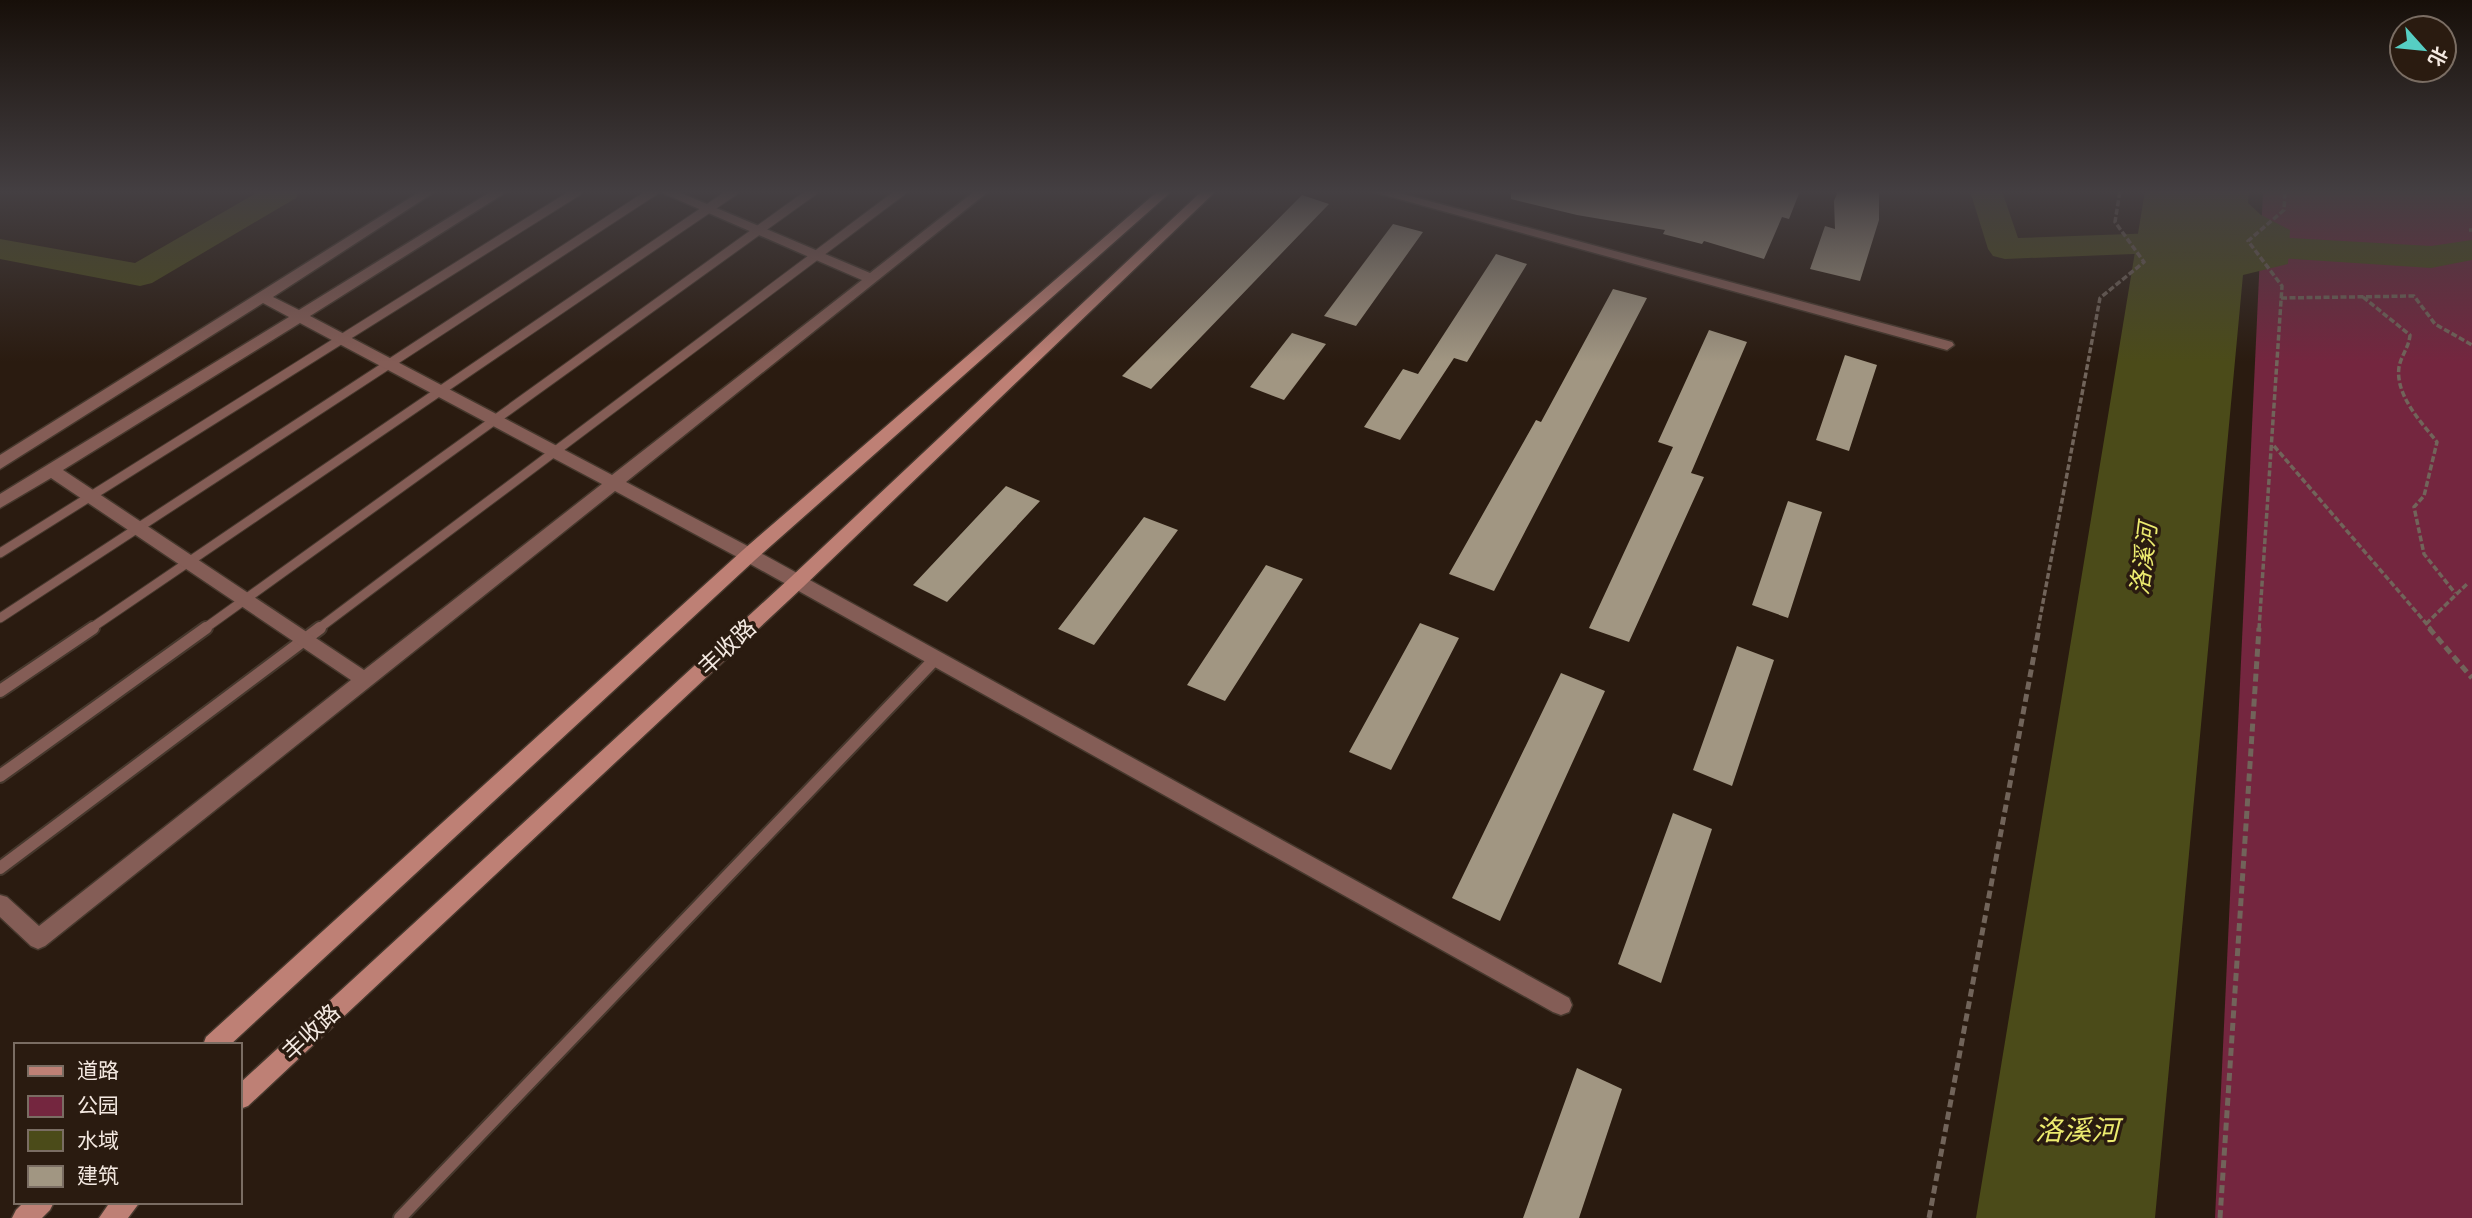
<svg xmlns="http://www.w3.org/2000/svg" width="2472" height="1218" font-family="'PT Sans','Noto Sans SC',sans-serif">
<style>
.green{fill:#74263f}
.water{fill:#4b4b19}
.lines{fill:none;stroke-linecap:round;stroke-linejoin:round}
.river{fill:#4b4b19;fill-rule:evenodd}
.building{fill:#a19682}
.lane-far1-casing{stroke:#46382d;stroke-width:11}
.lane-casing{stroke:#46382d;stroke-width:16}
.street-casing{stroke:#46382d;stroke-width:3}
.secondary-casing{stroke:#46382d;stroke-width:3}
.path-far1{stroke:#71645a;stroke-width:3.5;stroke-dasharray:6 2.5;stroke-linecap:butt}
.path{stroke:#71645a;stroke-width:5;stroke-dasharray:8 4.5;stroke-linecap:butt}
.lane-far1{stroke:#845d56;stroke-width:9}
.lane{stroke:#845d56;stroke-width:12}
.street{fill:#845d56;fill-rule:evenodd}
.secondary{fill:#be8075;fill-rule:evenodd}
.labels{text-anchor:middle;stroke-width:7;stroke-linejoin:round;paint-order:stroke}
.street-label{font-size:23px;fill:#f3e8e0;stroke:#2a1b10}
.water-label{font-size:24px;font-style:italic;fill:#eceb6f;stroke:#2a1b10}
.near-water-label{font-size:28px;font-style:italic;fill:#eceb6f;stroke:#2a1b10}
</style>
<rect width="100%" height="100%" fill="#2a1b10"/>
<!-- green -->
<path class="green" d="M2263,191H2472V1218H2215Z"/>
<!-- water -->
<path class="water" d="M2145,191H2249L2248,203L2261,215L2290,230L2288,264L2243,275L2155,1218H1976Z"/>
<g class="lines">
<!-- river -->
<path class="river" d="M260,191H300L296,198L152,283L140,286L0,259V239L135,263Z
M1970,191H2002L2018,238L2185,232L2431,246L2472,240V260L2431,268L2185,252L2005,259L1993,256L1988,249Z"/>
</g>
<!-- building -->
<path class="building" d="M1511,191H1800L1789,219L1782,217L1764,259L1704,241L1702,244L1663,234L1665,230L1577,215L1511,199Z
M1838,191H1879V220L1860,281L1810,269L1825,226L1835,229L1834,201Z
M1302,195L1329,204L1151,389L1122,376Z
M1393,224L1423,232L1356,326L1324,316Z
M1496,254L1527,264L1467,362L1454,358L1400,440L1364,427L1403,369L1418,374Z
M1613,289L1647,298L1494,591L1449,574L1536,420L1541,422Z
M1709,330L1747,342L1691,473L1704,477L1629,642L1589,628L1673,447L1658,442Z
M1292,333L1326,344L1284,400L1250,387Z
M1845,355L1877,365L1849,451L1816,440Z
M1006,486L1040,501L947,602L913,585Z
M1788,501L1822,512L1788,618L1752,605Z
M1144,517L1178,530L1094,645L1058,629Z
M1266,565L1303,579L1225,701L1187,685Z
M1420,623L1459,638L1391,770L1349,752Z
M1737,646L1774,660L1732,786L1693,770Z
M1561,673L1605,691L1500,921L1452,898Z
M1673,813L1712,829L1661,983L1618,964Z
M1577,1068L1622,1089L1579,1218H1523Z"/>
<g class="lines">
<!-- lane-far1 casing -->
<g class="lane-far1-casing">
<path id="lane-far1" d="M0,553L578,191
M0,618L654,191
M90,629L734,191
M204,629L813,191
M318,629L902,191"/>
</g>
<!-- lane casing -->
<g class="lane-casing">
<path id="lane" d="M0,691L93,628
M0,776L206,628
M0,868L320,628
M400,1218L935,659"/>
</g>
<!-- street casing -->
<g class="street-casing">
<path id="street" d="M421,191H436L273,297L299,310L492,191H508L310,316L612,475L862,280L658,191H676L870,273L975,191H989L626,482L755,550L1569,998L1572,1005L1569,1012L1561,1015L1553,1012L743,560L615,491L45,946L38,949L31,946L0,917V895L7,897L39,926L351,680L51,478L0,508V494L289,317L263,303L0,469V455ZM300,323L602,484L364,670L63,470Z
M1370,191H1392L1952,342L1954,345L1947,350Z"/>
</g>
<!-- secondary casing -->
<g class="secondary-casing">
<path id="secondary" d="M1158,191H1172L755,560L230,1045H203L206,1037L743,550Z
M1202,191H1216L803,587L248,1106L240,1109V1083L791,577Z
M24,1202H54L50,1210L42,1218H12L16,1210Z
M110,1202H140L128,1218H99Z"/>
</g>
<!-- path-far1 -->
<path class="path-far1" d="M2469,230H2472
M2363,297L2410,335C2409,347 2401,356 2399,367C2395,395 2421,422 2437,442L2424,496L2414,507L2424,554L2455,593
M2281,298L2414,296L2435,324L2472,345
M2274,446L2431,629
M2426,624L2468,583
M2038,629L2100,298L2144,262L2115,222L2120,191
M2259,629L2282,286L2248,241L2284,210L2285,191"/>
<!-- path -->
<path class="path" d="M2429,628L2472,678
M1929,1218L2039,628
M2220,1218L2259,628"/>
<!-- lane-far1 -->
<use href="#lane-far1" class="lane-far1"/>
<!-- lane -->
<use href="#lane" class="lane"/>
<!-- street -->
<use href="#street" class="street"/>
<!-- secondary -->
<use href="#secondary" class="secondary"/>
</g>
<!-- sky -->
<linearGradient id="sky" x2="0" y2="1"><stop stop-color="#170f09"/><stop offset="0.53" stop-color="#443f42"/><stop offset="1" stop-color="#443f42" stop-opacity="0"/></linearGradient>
<rect width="2472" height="362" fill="url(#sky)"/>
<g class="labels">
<!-- street labels -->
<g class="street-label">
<text transform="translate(727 647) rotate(-43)" y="8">丰收路</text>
<text transform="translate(311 1032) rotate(-43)" y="8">丰收路</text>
</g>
<!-- water labels -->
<g class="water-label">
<text transform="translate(2144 559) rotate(-83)" y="8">洛溪河</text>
</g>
<!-- near-water labels -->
<g class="near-water-label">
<text x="2077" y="1140">洛溪河</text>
</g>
</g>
<!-- legend -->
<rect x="14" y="1043" width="228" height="161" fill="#2a1b10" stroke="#7a6d63" stroke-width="2"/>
<rect x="28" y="1066" width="35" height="10" fill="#be8075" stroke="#7a6d63" stroke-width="2"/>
<text x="77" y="1078" font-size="21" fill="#f3e8e0">道路</text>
<rect x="28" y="1096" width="35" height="21" fill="#74263f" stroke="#7a6d63" stroke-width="2"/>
<text x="77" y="1113" font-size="21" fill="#f3e8e0">公园</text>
<rect x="28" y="1130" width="35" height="21" fill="#4b4b19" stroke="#7a6d63" stroke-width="2"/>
<text x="77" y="1148" font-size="21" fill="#f3e8e0">水域</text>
<rect x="28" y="1166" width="35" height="21" fill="#a19682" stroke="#7a6d63" stroke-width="2"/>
<text x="77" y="1183" font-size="21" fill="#f3e8e0">建筑</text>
<!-- north arrow -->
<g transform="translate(2423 49) rotate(117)"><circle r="33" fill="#2a1b10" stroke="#7a6d63" stroke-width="2"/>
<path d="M0-5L12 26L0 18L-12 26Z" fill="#56cec3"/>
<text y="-10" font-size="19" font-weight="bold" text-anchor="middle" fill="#f3e8e0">北</text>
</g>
</svg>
